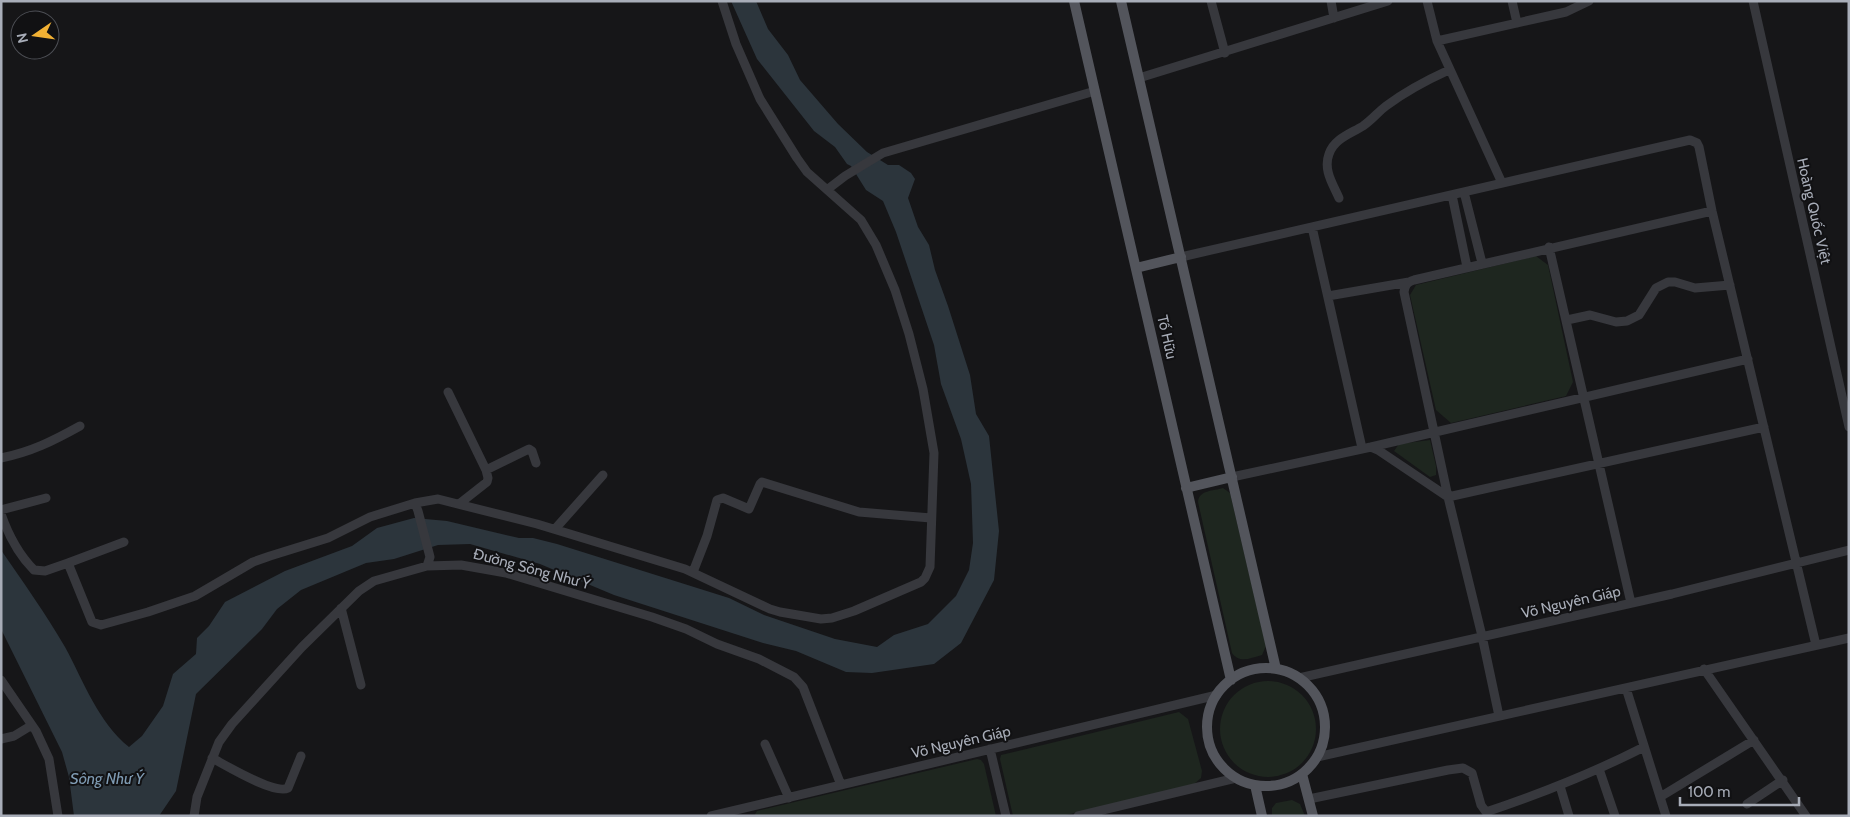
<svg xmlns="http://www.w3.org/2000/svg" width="1850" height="817" font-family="Cabin,sans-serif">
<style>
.green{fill:#1e261f}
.water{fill:#2c353c}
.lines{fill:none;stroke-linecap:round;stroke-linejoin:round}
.minor{stroke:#37383d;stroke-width:9}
.major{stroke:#53555c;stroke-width:10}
.labels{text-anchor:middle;stroke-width:4;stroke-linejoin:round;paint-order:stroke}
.street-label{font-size:15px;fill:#a8adb8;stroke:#111113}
.water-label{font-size:16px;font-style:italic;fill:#7f9bb3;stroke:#111113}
</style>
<rect width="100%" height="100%" fill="#161618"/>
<!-- green -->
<path class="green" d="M1536,256L1548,265L1573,382L1566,396L1451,423L1436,410L1410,295L1416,285Z
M1430,440L1436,466V475L1430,477L1394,451L1399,444Z
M1223,488L1230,493L1266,646L1262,655C1250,658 1240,664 1232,653L1198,502C1199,490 1213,491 1223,488Z
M1220 729a48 48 0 1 1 96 0a48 48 0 1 1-96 0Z
M1179,712L1188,719L1202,771L1201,778L1193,785L1062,816H1013L1000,759L1001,755Z
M977,759L981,760L984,764L996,816H754L757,811Z
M1292,800L1300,804L1305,816H1272V808L1276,803Z"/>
<!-- water -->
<path class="water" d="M731,1H756L768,29L788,55L800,80L838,124L867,152L888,165H899L911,173L915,179L908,198L918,227L929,245L935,270L948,306L970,375L976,414L989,436L999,531L994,580L961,643L934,664L872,673L846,672L796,651L763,643L614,595L540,564L470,544L438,545L394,559L366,563L301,590L277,609L262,629L196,694L176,791L159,816H74L69,777L62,752L1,629V550C23,582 46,614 65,647C84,682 98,722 129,747L142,736L163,706L173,674L196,654L197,638L209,626L225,602L285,571L352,546L377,528L414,518L447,521L519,538H533L557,544L729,598L764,615L835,639L877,647L894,635L928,624L956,596L969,570L973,543L971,484L961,439L941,384L934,345L896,232L883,201L866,190L851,166L847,164L835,147L814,131L757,59Z"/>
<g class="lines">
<!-- minor -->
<path class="minor" d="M1211,1L1225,53
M1331,1L1334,18
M1427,1L1437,41L1502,183
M1512,1L1517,23
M1753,1L1849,427
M1437,41L1566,12L1589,1
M1139,78L1388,1
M828,189L845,176L883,153L1095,91
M1464,192L1482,263
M1452,195L1467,267
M1339,198C1333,184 1323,170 1329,154C1334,139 1350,134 1363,126C1372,120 1378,112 1386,106C1406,91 1427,80 1449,70
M1312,227L1362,448
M1549,247L1631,603
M1181,257L1690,140L1697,143L1699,147L1712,211L1816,645
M1328,296L1409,282
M1567,320L1590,315L1616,322L1627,321L1639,315L1656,288L1668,282H1675L1695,288L1730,285
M448,392L486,470L488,478L487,482L459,504
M1371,447L1748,359
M1,458C31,452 53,441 80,426
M486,470L529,449L532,451L536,463
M1232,477L1371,447L1378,450L1448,497L1764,427
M415,503L418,511L430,557L427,566
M1,510L46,498
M1,514C8,534 19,555 34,570L45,571L68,563L92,622L101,625L148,612L195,596L253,562L270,556L328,538L370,517L415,503L438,499L537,524L685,569L770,609L780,612L821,619L832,618L854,611L921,582L925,578L930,567L934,453L923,389L909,334L895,290L876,245L861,220L807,172L797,158L760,99L736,44L722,1
M555,529L603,475
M68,563L124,542
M693,572L707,536L717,500L723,498L749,509L760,484L762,482L859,512L931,518
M341,608L361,685
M1704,669L1806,816
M1299,678L1672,594L1849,550
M1,680L36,731L49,759L58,816
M1626,688L1666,816
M1499,716L1482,636L1448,497L1404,292C1405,285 1407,282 1414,280L1712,211
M1,739L14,736L32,725
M765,744L789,798
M990,749L1006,816
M1317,757L1849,638
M212,758C227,766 275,795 288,788L301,756
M1599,769L1615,816
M1560,786L1569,816
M1660,797L1754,740
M1309,799L1448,770L1463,768L1472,773L1481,805L1486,812C1540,794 1593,773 1644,747
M1747,804L1783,780
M194,816L197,797L219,742L232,724L302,647L359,591L374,581L427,566L461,565L506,573L652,617L686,629L717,644L759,659L794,677L803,687L841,785
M711,816L1217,695
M1078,816L1236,778"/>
<!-- major -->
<path class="major" d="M1074,1L1231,680
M1121,1L1276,669
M1136,268L1181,257
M1186,488L1232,477
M1207 727a59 59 0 1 1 118 0a59 59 0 1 1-118 0Z
M1302,774L1313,816
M1255,785L1262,816"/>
</g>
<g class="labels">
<!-- street labels -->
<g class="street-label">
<text transform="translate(1814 211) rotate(77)" y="5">Hoàng Quốc Việt</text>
<text transform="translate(1167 337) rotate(77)" y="5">Tố Hữu</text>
<text transform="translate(532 569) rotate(15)" y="5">Đường Sông Như Ý</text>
<text transform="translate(1571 602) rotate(-13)" y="5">Võ Nguyên Giáp</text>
<text transform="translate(961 742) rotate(-13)" y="5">Võ Nguyên Giáp</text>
</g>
<!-- water labels -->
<g class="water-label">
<text x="107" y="784">Sông Như Ý</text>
</g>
</g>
<!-- border -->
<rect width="1850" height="817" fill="none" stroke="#a8adb8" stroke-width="5"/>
<!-- north arrow -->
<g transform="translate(35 35) rotate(257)"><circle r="24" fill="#111113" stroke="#4d4f55"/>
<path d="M0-4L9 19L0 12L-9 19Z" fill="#f2b134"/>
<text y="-8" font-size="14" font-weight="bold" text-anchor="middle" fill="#a8adb8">N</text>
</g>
<!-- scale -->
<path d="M1680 797v8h119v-8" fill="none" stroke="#a8adb8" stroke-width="2.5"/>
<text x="1688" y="797" font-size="15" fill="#a8adb8" stroke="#111113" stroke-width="4" paint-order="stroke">100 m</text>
</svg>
